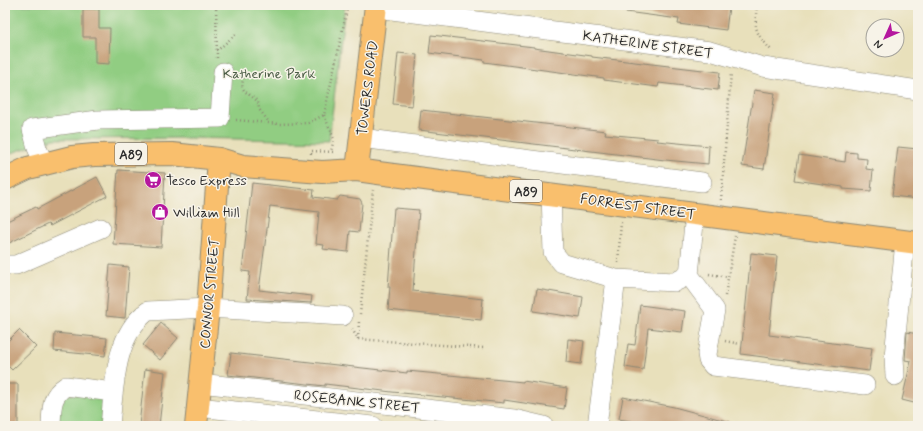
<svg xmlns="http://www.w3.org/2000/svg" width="923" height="431" font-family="Mynerve,sans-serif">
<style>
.green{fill:#91cd82;stroke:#5e7c56}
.building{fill:#c8a27c}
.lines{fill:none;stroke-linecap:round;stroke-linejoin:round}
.minor-casing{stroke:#8a8673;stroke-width:20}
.major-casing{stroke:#8a8673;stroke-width:24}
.path{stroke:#8a8673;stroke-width:2.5;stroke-dasharray:1 3;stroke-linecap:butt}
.minor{stroke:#fff;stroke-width:19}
.major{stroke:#f9bf6d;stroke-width:22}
.labels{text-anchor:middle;stroke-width:3;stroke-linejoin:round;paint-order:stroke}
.shield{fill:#f7f3e8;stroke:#686764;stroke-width:1}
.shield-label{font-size:13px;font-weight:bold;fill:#2b2b2b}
.street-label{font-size:14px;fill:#2b2b2b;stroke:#f7f3e8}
.park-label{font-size:14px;fill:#4a5c45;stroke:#f7f3e8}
.poi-label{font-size:14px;fill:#2b2b2b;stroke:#f7f3e8;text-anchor:start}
</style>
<rect width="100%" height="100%" fill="#f7f3e8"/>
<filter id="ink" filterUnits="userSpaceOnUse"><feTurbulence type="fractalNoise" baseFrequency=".025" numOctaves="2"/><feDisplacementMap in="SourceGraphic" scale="8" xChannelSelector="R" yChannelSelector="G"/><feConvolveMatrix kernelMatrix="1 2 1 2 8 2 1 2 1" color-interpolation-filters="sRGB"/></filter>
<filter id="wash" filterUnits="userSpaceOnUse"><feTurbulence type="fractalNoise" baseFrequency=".012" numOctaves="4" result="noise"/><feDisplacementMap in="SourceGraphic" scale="16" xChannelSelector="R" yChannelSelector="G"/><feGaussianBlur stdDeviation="0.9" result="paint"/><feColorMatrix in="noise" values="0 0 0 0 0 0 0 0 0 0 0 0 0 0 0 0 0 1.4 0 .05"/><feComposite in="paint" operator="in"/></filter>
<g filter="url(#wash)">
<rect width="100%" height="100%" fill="#e8e0bb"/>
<!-- green -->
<path class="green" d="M5,5H345L329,141L190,138L54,139L5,155Z
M59,394L109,395L106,426H54Z"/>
<g id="blocks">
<!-- building -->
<path class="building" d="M626,5H708L729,7L726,30L678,24L679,19L626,12Z
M83,9H99V28H110L109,64L95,63V37H83Z
M431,35L534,47V48L592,56V57L720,72L718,90L659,83L658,87L604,80V78L484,62V60L429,53Z
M398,53L417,55L412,106L393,104Z
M754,90L775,93L764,169L742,166Z
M421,110L606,131L605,134L658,139L657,141L709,146L708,164L665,160L419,130Z
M898,147L918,149V199L892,196Z
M846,152L857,153V158L867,159L866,169L873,170L871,191L843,189V187L795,180L799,155L845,162Z
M118,170L165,173L161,247L113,244Z
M97,177L107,196L50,226L48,224L5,245V222L36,207L37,209Z
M252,183L314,190L313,197L337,200L340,196L360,199L362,203L359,232L350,231L348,252L323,249L324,245L316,244L319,212L270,206L259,290L312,296L311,303L247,299L250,272L242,271Z
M394,208L419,210L413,291L483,299L481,320L388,310L390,287H388Z
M751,253L777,256L769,335L872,348L869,371L741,354Z
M110,265L129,267L125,318L106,316Z
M537,289L583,297L580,318L533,311Z
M640,305L685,311L682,332L648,328L643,370L625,367L628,344L635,345Z
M161,323L178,338L160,360L143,345Z
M19,330L36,347L12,370L5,363V344Z
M907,332L918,334V404L902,400L911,361L905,360Z
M55,333L107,338L105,356L54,351Z
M568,339L584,341L581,364L566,362Z
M231,353L407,373V371L523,382V381L567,388L564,409L504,400V403L392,392L325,384V386L228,375Z
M145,369L165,372L159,426H139Z
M5,384H18V425H5Z
M623,397L674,407L730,422L729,426H657L619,419Z"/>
</g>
</g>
<g filter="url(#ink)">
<use href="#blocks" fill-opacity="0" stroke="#8a8673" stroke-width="1"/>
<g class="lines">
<!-- minor casing -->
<g class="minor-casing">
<path id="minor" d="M376,8L710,51L763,67L918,90
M361,138L702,182
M44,164L37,148L32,129L98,120L220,118L223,72
M551,194L553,252L562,263L616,279L675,282L689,275L695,213
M5,265H16L101,228
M689,275L715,310L707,354L708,360L713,366L865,385
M895,376L894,357L905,241
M200,383L514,419L544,426
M198,407L373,426
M51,426C52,409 50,396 66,386L113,392
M110,426C114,389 114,335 148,311L208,308L343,316
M597,426L616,279"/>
</g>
<!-- major casing -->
<g class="major-casing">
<path id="major" d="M357,170L376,5
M5,179L28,168L72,157L94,155L172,154L219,159L243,166L322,172L357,170L378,173L918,243
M196,426L208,308L219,159"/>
</g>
<!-- path -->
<path class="path" d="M216,5L217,58
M757,5C754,31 755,32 772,51
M216,50L219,49L236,34
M246,74C236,91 248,92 258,102L259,109L268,121L267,123
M324,115L334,139L331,151
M236,120L279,124L308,123L324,115L348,5
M311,154V151L335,152
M721,200L731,73
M618,263L621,222
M709,274L728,277
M725,296L735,236
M360,314L373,190
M352,329L358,339L484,348
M358,339L359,321
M725,341L740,344"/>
<!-- minor -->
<use href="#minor" class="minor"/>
<!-- major -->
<use href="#major" class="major"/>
</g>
</g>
<!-- icons -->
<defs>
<g id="supermarket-disc" transform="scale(0.9)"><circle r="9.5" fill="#b5179e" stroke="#f7f3e8"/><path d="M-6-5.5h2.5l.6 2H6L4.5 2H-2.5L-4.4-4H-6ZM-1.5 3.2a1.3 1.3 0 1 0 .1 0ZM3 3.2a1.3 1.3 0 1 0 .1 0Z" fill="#fff"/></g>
<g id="shop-disc" transform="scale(0.9)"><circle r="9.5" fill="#b5179e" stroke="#f7f3e8"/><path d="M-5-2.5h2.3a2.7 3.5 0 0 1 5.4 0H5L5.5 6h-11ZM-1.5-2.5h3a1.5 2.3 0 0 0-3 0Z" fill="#fff"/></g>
</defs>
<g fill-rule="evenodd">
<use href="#supermarket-disc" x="153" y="180"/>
<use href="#shop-disc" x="160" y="212"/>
</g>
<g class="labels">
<!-- shield labels -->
<g class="shield">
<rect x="115" y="143" width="32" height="22" rx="3"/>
<rect x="510" y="180" width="32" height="22" rx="3"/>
</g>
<g class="shield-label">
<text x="131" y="159">A89</text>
<text x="526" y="196">A89</text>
</g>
<!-- street labels -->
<g class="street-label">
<text transform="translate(648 44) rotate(8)" y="5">KATHERINE STREET</text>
<text transform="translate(367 88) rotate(-83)" y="5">TOWERS ROAD</text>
<text transform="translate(638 206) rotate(8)" y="5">FORREST STREET</text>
<text transform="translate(209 293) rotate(-85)" y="5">CONNOR STREET</text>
<text transform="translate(357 401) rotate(6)" y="5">ROSEBANK STREET</text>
</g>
<!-- park labels -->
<g class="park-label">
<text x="269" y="78">Katherine Park</text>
</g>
<!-- poi labels -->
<g class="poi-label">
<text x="166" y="185">Tesco Express</text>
<text x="173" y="217">William Hill</text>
</g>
</g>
<!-- margin -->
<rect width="923" height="431" fill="none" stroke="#f7f3e8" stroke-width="20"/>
<!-- north arrow -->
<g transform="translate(885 38) rotate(225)"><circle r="19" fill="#f7f3e8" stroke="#a5a39c"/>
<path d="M0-3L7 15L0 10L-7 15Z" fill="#b5179e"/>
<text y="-6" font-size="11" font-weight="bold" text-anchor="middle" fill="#2b2b2b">N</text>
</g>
</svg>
